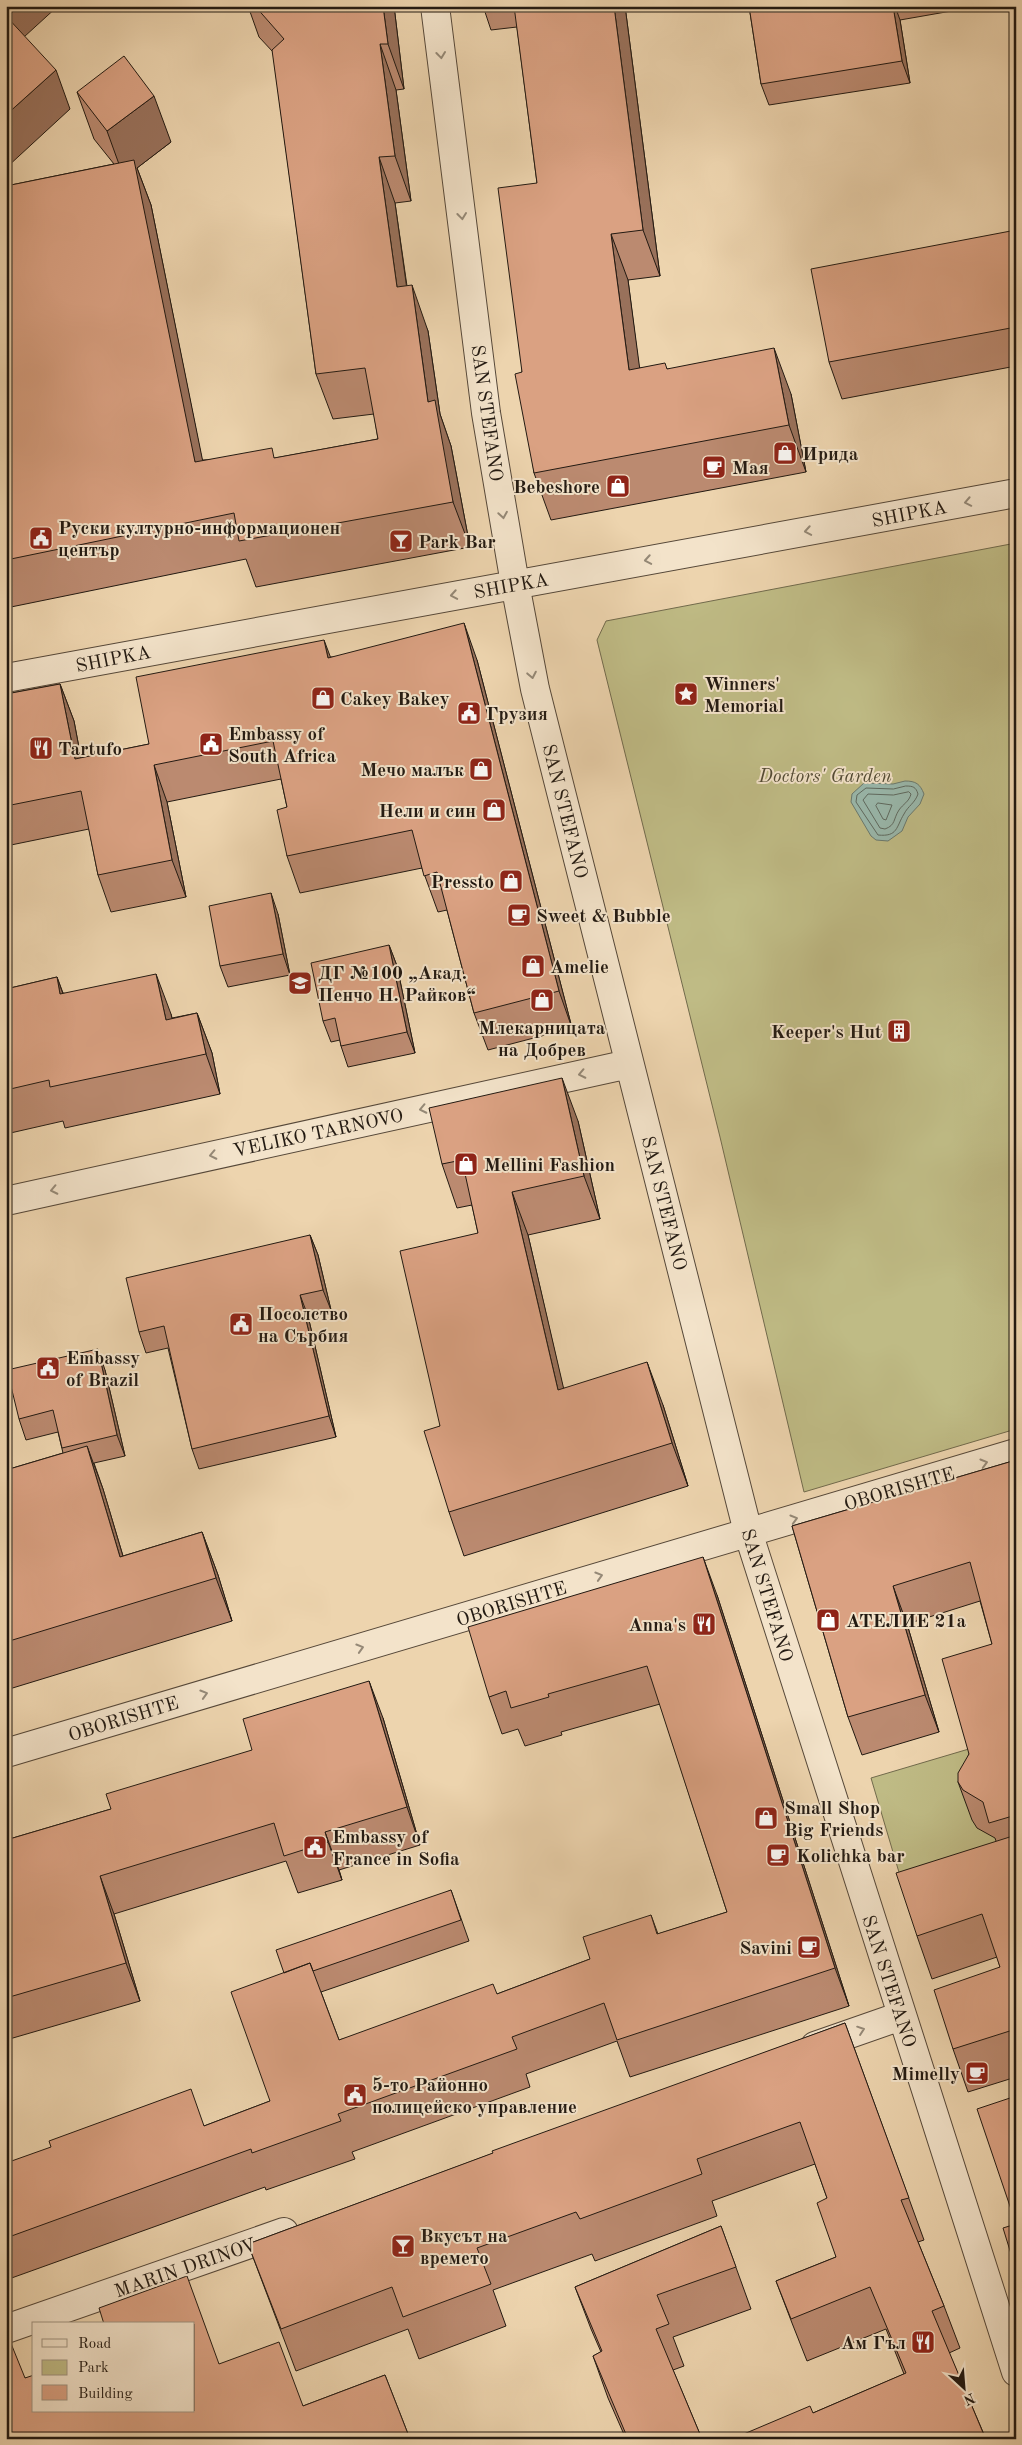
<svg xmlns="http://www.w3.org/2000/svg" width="1022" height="2445" font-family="'Old Standard TT',serif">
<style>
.green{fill:#bfbb85;stroke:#716a4c}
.water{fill:#99b8ac;stroke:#6a796e}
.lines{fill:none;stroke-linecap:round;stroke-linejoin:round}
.shore{stroke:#5e695f;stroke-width:1}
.minor-casing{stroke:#564839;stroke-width:30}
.minor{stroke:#f3e3ca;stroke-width:28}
.wall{fill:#bb8a70;stroke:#231a12}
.shaded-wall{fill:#99715b;stroke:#231a12}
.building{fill:#daa182;stroke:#231a12}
.oneway{stroke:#958977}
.labels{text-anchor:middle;stroke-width:4;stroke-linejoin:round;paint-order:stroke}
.street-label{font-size:19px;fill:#231a12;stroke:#f3e3ca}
.poi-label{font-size:19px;font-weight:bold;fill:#231a12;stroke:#f3e3ca;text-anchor:start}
.park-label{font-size:19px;font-style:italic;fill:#524a34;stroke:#f3e3ca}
</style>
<rect width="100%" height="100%" fill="#edd4ae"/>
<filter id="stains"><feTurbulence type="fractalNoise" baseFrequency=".004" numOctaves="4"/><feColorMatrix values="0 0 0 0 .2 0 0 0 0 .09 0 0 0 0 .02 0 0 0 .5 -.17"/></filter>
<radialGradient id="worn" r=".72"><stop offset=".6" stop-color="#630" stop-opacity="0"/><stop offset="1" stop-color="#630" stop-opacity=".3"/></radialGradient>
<!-- green -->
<path class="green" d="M1016,543V1429L804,1492L720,1137L597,640L606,621Z
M1016,1735V1874L909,1906L871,1778Z"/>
<!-- water -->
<path class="water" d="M905,781C916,781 920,784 924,794L920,804L908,817L902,831L888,841L876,840L871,836L851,802L852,794L864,783L893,784Z"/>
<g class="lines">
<!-- shore -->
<path class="shore" d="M906,786C913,786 916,787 918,794C915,803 908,806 904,814C896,827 898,837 878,835L856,802L857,795L866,788L893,789Z
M909,792L911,794C909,802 903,804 899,810C893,819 896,825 885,829L880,828L863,800L868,794L893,795Z
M878,803L892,805L886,820L883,819L876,806Z"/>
<!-- minor casing -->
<g class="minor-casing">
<path id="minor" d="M435,6L486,413L515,584L535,689L748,1532L1016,2372
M6,678L1016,493
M6,1201L629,1064
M6,1753L1016,1453
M815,2046L901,2016
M6,2329L284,2232"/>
</g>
<!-- minor -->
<use href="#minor" class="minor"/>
</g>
<!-- wall -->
<path class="wall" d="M248,6H394L404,89L396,90L411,201L395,203L407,286L428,331L440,414L451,446L470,547L256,587L246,559L6,608V186L114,164L94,139L77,92L171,142L137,168L151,205L202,460L275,458L378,439L374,414L333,419L316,374L273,52L259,37Z
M483,6H625L660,276L628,280L639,368L668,369L791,394L806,472L551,520L534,473L522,372L537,183L517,27L491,30Z
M749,6H962L963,9L900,20L910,83L769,105L761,84Z
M1016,230V366L842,399L829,362Z
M331,657L477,660L572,1028L488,1050L474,1013L447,910L438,912L422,868L300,893L287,856V807L281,779L167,802L186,897L111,912L98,875L89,829L6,846V694L60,684L74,721L81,758L149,744Z
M278,914L290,975L228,987L220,966Z
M389,945L397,966L415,1053L348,1067L341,1046L340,1040L331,1042L323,1021Z
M57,977L63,993L171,1014L172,1018L197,1013L212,1053L220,1094L65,1128L63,1121L6,1134V989Z
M578,1121L600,1219L528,1235L563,1388L663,1405L688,1486L464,1556L449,1512L440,1426L478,1233L472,1205L457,1208L442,1164Z
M310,1235L318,1255L331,1310L308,1316L336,1437L199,1469L192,1449L168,1348L146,1353L139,1332Z
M105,1370L125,1456L94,1463L103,1489L123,1556L202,1532L218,1575L232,1621L6,1690V1470L63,1453L58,1432L26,1440L19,1419Z
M1016,1460V2077L968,2092L953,2049L1000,1967L997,1957L932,1979L917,1936L996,1841L995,1838L977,1828L972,1820L958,1782L969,1754L992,1644L980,1601L907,1624L939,1732L862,1755L848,1717L792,1526Z
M717,1595L849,2006L630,2077L617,2041L526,2074L530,2087L352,2152L355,2159L266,2190L265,2187L6,2280V2163L204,2126L270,2101L284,1973L451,1890L469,1941L321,1992L339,2040L497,1994L590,1959L651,1915L658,1934L727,1912L660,1704L561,1732L562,1735L525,1746L518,1729L502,1734L489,1697Z
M383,1718L420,1845L339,1870L342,1880L298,1893L286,1861L114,1914L140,2001L6,2040V1840L111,1809Z
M845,2023L924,2240L918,2242L944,2306L960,2348L949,2353L986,2439H732L813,2413L904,2374L886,2329L807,2361L792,2323L776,2281L836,2257L827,2198L815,2164L712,2201L717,2216L595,2261L592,2254L493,2290L506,2326L419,2359L408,2329L296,2371L248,2244Z
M721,2226L751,2309L673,2337L684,2366L673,2370L702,2439H626L608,2398L593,2356L601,2352L591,2329L575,2287Z
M219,2364L303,2406L385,2375L410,2439H6L25,2378Z"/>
<!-- shaded-wall -->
<path class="shaded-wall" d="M6,6H58L13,47L6,28Z
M383,6H394L404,89L388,44Z
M614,6H625L660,276L643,230Z
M893,6H895L900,20L910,83L902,61Z
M380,44L396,90L411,201L395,156Z
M56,70L70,109L6,168V115Z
M154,96L171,142L137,168L151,205L212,507L195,462L124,178L107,131Z
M379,157L395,203L413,333L397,287Z
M611,234L628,280L646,416L629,370Z
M412,285L428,331L440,414L451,446L470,547L453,502L428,402Z
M774,348L791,394L806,472L789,425Z
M464,623L477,660L572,1028L559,991Z
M324,640L338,677L328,658Z
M60,684L74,721L88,796L75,759Z
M154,765L167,802L186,897L172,860Z
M271,893L278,914L290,975L283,954Z
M389,945L397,966L415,1053L407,1032Z
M156,974L171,1014L181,1060L166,1020Z
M57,977L71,1017L60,994Z
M197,1013L212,1053L220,1094L206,1054Z
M562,1078L578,1121L600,1219L584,1176Z
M512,1192L528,1235L574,1433L558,1390Z
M310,1235L318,1255L331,1310L323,1290Z
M300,1295L308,1316L336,1437L329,1416Z
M98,1349L105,1370L125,1456L117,1435Z
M647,1362L663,1405L688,1486L672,1443Z
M87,1446L103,1489L136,1600L120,1557Z
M202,1532L218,1575L232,1621L216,1578Z
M703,1557L717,1595L849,2006L835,1968Z
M893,1586L907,1624L939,1732L925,1695Z
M369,1681L383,1718L420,1845L407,1807Z
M325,1832L339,1870L342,1880L328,1842Z
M100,1876L114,1914L140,2001L126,1963Z"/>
<!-- building -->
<path class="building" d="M255,6H383L388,44H380L395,156L379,157L397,287L412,285L428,402L435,400L453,502L239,541L234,513L6,560V186L134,160L195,462L272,448L274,458L378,439L365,368L316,374L272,50L284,39Z
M514,6H614L643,230L611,234L629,370L665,363L667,369L774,348L789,425L534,473L515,374L522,372L498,188L537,183Z
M749,6H893L902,61L761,84Z
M6,16L56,70L6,115Z
M124,56L154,96L107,131L77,92Z
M1016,230V327L829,362L811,269Z
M464,623L559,991L474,1013L437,872L424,876L412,830L287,856L277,810L287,807L273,741L154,765L172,860L98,875L81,791L6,806V694L60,684L75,759L149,744L136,677L324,640L328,658Z
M271,893L283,954L220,966L209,906Z
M389,945L407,1032L341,1046L335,1018L323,1021L311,963Z
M156,974L166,1020L197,1013L206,1054L50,1087L49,1080L6,1090V989L57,977L60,994Z
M562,1078L584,1176L512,1192L558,1390L647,1362L672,1443L449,1512L424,1431L440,1426L400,1251L478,1233L462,1160L442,1164L429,1108Z
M310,1235L323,1290L300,1295L329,1416L192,1449L164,1326L139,1332L126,1278Z
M98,1349L117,1435L62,1448L53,1410L19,1419L7,1370Z
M87,1446L120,1557L202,1532L216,1578L6,1642V1470Z
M1016,1460V1815L989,1823L983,1802L963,1790L958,1782V1773L969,1754L942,1659L992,1644L970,1562L893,1586L925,1695L848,1717L792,1526Z
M703,1557L835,1968L617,2040L604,2003L512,2037L517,2049L338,2114L341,2121L252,2153L251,2149L6,2238V2163L51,2147L49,2141L191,2089L204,2126L270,2101L231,1992L310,1963L339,2040L493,1984L497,1994L590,1959L583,1937L651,1915L657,1934L727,1912L647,1666L548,1694L549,1697L511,1708L506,1691L489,1697L468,1627Z
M369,1681L407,1807L325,1832L328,1842L284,1856L274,1823L100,1876L126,1963L6,1998V1840L111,1809L106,1794L252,1750L243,1719Z
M1016,1835V2029L953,2049L934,1990L1000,1967L982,1914L917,1936L896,1873Z
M451,1890L461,1920L313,1971L310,1963L284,1973L276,1950Z
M845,2023L909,2198L901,2200L944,2306L932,2311L984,2435L975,2439H732L810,2406L813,2413L906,2373L870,2287L791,2319L776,2281L836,2257L817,2203L827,2198L800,2122L697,2159L702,2174L580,2219L576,2212L477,2248L491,2284L403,2317L392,2287L281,2329L248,2244L493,2153L492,2151Z
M1016,2096V2270L1003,2228L1016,2224L977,2109Z
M721,2226L736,2267L657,2295L669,2324L656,2329L702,2439H628L593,2356L602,2351L575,2287Z
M187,2276L219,2364L279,2342L303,2406L385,2375L408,2434L397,2439H6V2343L10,2341L25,2378L34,2375V2411H194V2324H104L99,2308Z"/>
<!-- one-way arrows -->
<defs><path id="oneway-chevron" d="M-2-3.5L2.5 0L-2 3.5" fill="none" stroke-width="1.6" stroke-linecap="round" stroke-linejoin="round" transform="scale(1.25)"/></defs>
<g class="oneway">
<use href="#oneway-chevron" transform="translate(441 55) rotate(83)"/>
<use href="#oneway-chevron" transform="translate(462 216) rotate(83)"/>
<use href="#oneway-chevron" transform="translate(968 502) rotate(169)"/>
<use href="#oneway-chevron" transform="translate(503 515) rotate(81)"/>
<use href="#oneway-chevron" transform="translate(808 531) rotate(170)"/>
<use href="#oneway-chevron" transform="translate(648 560) rotate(170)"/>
<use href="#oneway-chevron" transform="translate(454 595) rotate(170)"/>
<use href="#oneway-chevron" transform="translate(532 675) rotate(79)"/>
<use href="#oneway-chevron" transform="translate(582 1074) rotate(168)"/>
<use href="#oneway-chevron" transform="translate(423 1109) rotate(168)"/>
<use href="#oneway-chevron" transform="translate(213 1155) rotate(168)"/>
<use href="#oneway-chevron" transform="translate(54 1190) rotate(168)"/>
<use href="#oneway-chevron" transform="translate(984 1463) rotate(-16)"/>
<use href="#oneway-chevron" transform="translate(794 1519) rotate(-16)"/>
<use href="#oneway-chevron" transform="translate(599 1576) rotate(-17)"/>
<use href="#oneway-chevron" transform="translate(360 1648) rotate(-17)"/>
<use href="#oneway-chevron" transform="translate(204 1694) rotate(-17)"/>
<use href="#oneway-chevron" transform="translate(861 2030) rotate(-19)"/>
</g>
<!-- icons -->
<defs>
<g id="shop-square" transform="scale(1.25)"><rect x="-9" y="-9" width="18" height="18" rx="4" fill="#8f2418" stroke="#f3e3ca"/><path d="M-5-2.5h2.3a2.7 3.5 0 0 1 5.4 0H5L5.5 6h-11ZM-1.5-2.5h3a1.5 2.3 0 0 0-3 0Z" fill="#fff"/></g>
<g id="cafe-square" transform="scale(1.25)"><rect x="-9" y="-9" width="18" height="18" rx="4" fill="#8f2418" stroke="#f3e3ca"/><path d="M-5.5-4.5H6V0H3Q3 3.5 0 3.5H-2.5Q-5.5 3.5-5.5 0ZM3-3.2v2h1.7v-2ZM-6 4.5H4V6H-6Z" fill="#fff"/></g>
<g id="civic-square" transform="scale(1.25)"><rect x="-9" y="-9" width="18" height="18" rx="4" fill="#8f2418" stroke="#f3e3ca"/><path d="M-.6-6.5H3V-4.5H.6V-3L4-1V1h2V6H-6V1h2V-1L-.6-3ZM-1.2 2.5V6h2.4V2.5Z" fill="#fff"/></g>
<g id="bar-square" transform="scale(1.25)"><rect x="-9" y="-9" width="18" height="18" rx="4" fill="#8f2418" stroke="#f3e3ca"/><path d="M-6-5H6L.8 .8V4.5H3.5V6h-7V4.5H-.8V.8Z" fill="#fff"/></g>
<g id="sight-square" transform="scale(1.25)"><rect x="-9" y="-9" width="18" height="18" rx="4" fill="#8f2418" stroke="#f3e3ca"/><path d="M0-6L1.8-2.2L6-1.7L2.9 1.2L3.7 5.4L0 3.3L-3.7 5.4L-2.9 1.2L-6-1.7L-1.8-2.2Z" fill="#fff"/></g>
<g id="restaurant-square" transform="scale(1.25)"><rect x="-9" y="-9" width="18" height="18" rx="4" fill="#8f2418" stroke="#f3e3ca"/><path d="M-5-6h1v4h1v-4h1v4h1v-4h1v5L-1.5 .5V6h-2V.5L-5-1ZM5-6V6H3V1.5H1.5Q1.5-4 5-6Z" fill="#fff"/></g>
<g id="school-square" transform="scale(1.25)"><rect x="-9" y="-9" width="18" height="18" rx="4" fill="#8f2418" stroke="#f3e3ca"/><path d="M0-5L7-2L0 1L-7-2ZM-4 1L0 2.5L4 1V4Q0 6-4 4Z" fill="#fff"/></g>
<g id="building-square" transform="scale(1.25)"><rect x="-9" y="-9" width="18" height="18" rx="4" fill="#8f2418" stroke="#f3e3ca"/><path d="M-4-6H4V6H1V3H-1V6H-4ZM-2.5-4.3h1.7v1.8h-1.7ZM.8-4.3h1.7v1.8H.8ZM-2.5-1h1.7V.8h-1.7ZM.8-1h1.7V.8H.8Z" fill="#fff"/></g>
</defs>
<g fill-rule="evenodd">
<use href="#shop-square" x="785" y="453"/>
<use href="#cafe-square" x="714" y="467"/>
<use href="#shop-square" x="618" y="486"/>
<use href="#civic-square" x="41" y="538"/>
<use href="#bar-square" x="401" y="541"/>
<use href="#sight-square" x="686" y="694"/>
<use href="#shop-square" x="323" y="698"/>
<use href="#civic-square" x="469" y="713"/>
<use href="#civic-square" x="211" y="744"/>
<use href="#restaurant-square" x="41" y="748"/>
<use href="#shop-square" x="481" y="769"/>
<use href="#shop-square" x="494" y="810"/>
<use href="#shop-square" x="511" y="881"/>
<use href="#cafe-square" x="519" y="915"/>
<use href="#shop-square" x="533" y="966"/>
<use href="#school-square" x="300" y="983"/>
<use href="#shop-square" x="542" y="1000"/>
<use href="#building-square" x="899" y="1031"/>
<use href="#shop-square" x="466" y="1164"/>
<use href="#civic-square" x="241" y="1324"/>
<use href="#civic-square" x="48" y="1368"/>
<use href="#shop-square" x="828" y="1620"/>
<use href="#restaurant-square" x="704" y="1624"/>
<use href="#shop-square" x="766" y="1818"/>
<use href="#civic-square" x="315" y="1847"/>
<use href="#cafe-square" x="778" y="1855"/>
<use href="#cafe-square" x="809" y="1947"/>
<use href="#cafe-square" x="977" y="2073"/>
<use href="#civic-square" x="355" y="2095"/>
<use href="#bar-square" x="403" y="2246"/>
<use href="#restaurant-square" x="923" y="2342"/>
</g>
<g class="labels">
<!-- street labels -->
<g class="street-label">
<text transform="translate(488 413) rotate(82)" y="7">SAN STEFANO</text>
<text transform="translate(909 513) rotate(-11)" y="7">SHIPKA</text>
<text transform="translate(511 585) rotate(-10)" y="7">SHIPKA</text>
<text transform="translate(113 658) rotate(-11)" y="7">SHIPKA</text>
<text transform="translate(566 811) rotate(76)" y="7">SAN STEFANO</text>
<text transform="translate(318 1132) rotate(-12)" y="7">VELIKO TARNOVO</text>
<text transform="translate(665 1203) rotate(76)" y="7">SAN STEFANO</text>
<text transform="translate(899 1488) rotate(-16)" y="7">OBORISHTE</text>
<text transform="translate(768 1595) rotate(73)" y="7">SAN STEFANO</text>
<text transform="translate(511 1603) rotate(-17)" y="7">OBORISHTE</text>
<text transform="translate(123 1718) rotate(-17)" y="7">OBORISHTE</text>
<text transform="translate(890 1981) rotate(72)" y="7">SAN STEFANO</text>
<text transform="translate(185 2267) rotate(-19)" y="7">MARIN DRINOV</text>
</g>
<!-- poi labels -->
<g class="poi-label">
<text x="802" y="460">Ирида</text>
<text x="732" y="474">Мая</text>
<text x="600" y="493" text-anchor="end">Bebeshore</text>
<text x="58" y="534">Руски културно-информационен<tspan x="58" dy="22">център</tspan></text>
<text x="418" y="548">Park Bar</text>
<text x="704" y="690">Winners'<tspan x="704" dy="22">Memorial</tspan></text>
<text x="340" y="705">Cakey Bakey</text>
<text x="486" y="720">Грузия</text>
<text x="228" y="740">Embassy of<tspan x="228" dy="22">South Africa</tspan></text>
<text x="58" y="755">Tartufo</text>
<text x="464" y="776" text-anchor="end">Мечо малък</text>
<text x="476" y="817" text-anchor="end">Нели и син</text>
<text x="494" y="888" text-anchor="end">Pressto</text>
<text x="536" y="922">Sweet &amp; Bubble</text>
<text x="550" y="973">Amelie</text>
<text x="318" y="979">ДГ №100 „Акад.<tspan x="318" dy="22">Пенчо Н. Райков“</tspan></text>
<text x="542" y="1034" text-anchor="middle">Млекарницата<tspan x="542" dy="22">на Добрев</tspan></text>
<text x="882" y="1038" text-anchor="end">Keeper's Hut</text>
<text x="484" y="1171">Mellini Fashion</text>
<text x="258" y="1320">Посолство<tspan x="258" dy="22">на Сърбия</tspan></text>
<text x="66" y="1364">Embassy<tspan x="66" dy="22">of Brazil</tspan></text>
<text x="846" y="1627">АТЕЛИЕ 21а</text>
<text x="686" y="1631" text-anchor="end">Anna's</text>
<text x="784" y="1814">Small Shop<tspan x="784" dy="22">Big Friends</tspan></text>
<text x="332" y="1843">Embassy of<tspan x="332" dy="22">France in Sofia</tspan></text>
<text x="796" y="1862">Kolichka bar</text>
<text x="792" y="1954" text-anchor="end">Savini</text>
<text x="960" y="2080" text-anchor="end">Mimelly</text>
<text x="372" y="2091">5-то Районно<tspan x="372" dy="22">полицейско управление</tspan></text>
<text x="420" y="2242">Вкусът на<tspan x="420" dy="22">времето</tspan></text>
<text x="906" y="2349" text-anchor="end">Ам Гъл</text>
</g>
<!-- park labels -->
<g class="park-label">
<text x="825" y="782">Doctors' Garden</text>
</g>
</g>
<!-- margin -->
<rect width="1022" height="2445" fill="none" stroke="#edd4ae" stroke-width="25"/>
<rect x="8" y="8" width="1007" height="2430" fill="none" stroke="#231a12" stroke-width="2.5"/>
<rect x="12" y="12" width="997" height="2420" fill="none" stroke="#231a12"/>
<!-- legend -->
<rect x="32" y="2322" width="162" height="90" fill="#f3e3ca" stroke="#a09380"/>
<rect x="42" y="2339" width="25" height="8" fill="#f3e3ca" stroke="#a09380"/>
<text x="78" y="2348" font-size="15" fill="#231a12">Road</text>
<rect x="42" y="2360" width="25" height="15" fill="#bfbb85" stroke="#a09380"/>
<text x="78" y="2372" font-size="15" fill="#231a12">Park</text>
<rect x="42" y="2385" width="25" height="15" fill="#daa182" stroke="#a09380"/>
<text x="78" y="2398" font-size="15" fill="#231a12">Building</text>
<!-- north arrow -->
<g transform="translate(964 2388) rotate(154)" stroke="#f3e3ca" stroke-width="4" paint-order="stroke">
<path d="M0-4L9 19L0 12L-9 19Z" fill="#231a12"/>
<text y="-8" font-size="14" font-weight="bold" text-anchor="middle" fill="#231a12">N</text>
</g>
<rect width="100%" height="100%" filter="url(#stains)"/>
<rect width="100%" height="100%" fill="url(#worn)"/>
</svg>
